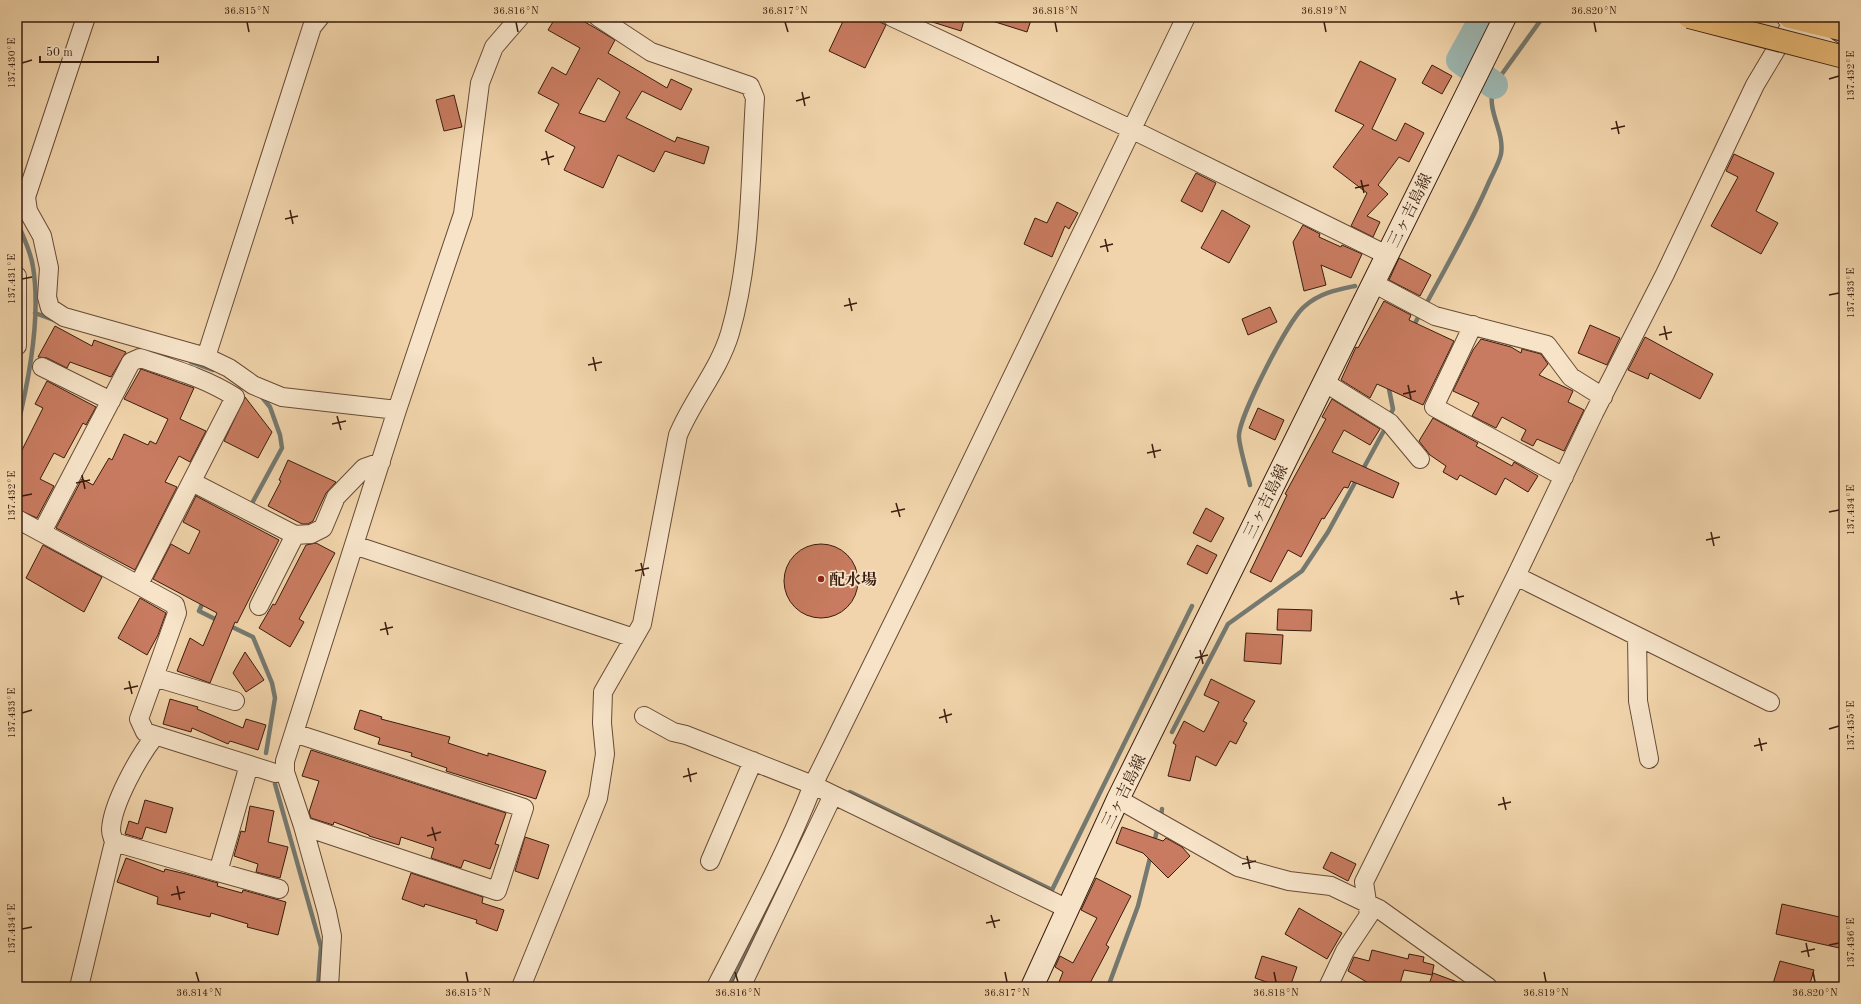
<svg xmlns="http://www.w3.org/2000/svg" width="1861" height="1004" font-family="'Old Standard TT','Noto Serif JP',serif">
<style>
.lines{fill:none;stroke-linecap:round;stroke-linejoin:round}
.stream{stroke:#757970;stroke-width:4.5}
.river{stroke:#9db7b2;stroke-width:28}
.building{fill:#c87b60;stroke:#3a1d0e;fill-rule:evenodd}
.minor-casing{stroke:#684b35;stroke-width:20}
.secondary-casing{stroke:#3a1d0e;stroke-width:24}
.motorway-casing{stroke:#3a1d0e;stroke-width:24}
.minor{stroke:#f6e3c8;stroke-width:18}
.secondary{stroke:#f6e3c8;stroke-width:22}
.motorway{stroke:#e8ba76;stroke-width:22}
.motorway-bridge-casing{stroke:#3a1d0e;stroke-width:24;stroke-linecap:butt}
.motorway-bridge{stroke:#e8ba76;stroke-width:22}
.ticks{fill:none;stroke:#3a1d0e;stroke-width:1.5}
.poi-dot{fill:#8f2418;stroke:#f6e3c8;stroke-width:1.5}
.labels{text-anchor:middle;stroke-width:3.5;stroke-linejoin:round;paint-order:stroke}
.street-label{font-size:16px;fill:#3a1d0e;stroke:#f6e3c8}
.poi-label{font-size:16px;font-weight:bold;fill:#3a1d0e;stroke:#f6e3c8;text-anchor:start}
.neatline{fill:none;stroke:#3a1d0e;stroke-width:1.5}
.ticks-label{font-size:10px;text-anchor:middle;fill:#3a1d0e}
</style>
<rect width="100%" height="100%" fill="#f1d4ab"/>
<filter id="stains"><feTurbulence type="fractalNoise" baseFrequency=".005" numOctaves="4"/><feColorMatrix values="0 0 0 0 .2 0 0 0 0 .09 0 0 0 0 .02 0 0 0 .5 -.17"/></filter>
<radialGradient id="worn" r=".72"><stop offset=".6" stop-color="#630" stop-opacity="0"/><stop offset="1" stop-color="#630" stop-opacity=".3"/></radialGradient>
<g class="lines">
<!-- stream -->
<path class="stream" d="M17,221C22,235 31,251 33,267C41,316 29,380 17,428
M1425,306C1447,265 1471,224 1489,182C1493,173 1499,163 1501,154C1505,130 1485,111 1494,85L1543,17
M35,313L54,320
M1413,327L1421,312
M191,362L213,370
M1388,384L1393,409L1389,418
M1362,471L1387,425
M1250,485C1248,475 1238,443 1239,435C1240,415 1289,318 1305,306C1320,293 1336,290 1355,286
M250,507L282,448L280,435L270,407L261,396
M204,600L199,611L219,621
M228,625L253,637L272,683L275,698L266,753
M1172,732L1228,624L1302,571L1328,532L1358,477
M275,784L321,947L318,987
M850,792L1052,890L1192,606
M1161,816L1162,809
M1154,843L1157,830
M730,987L767,912
M1108,987L1138,906L1151,854"/>
<!-- river -->
<path class="river" d="M1481,17V22L1460,60L1494,85"/>
</g>
<!-- building -->
<path class="building" d="M556,17H576L597,29L615,40L608,53L667,88L671,79L692,89L681,110L642,91L626,118L675,142L677,137L709,147L704,164L665,151L654,172L618,155L603,188L564,170L575,147L545,131L559,104L538,93L552,67L566,75L580,48L548,30ZM598,78L620,92L605,122L579,113Z
M845,17H870L886,25L865,68L829,51Z
M927,17H965L961,31L926,20Z
M990,17H1032L1027,32L989,20Z
M1360,61L1396,79L1372,129L1396,141L1405,123L1424,133L1409,162L1399,157L1378,185L1388,194L1367,216L1380,222L1373,237L1351,226L1367,193L1333,167L1364,125L1335,111Z
M1432,65L1452,76L1442,94L1422,83Z
M454,95L462,127L444,131L436,100Z
M1734,154L1774,173L1756,211L1778,223L1761,254L1711,226L1738,177L1726,171Z
M1196,173L1216,183L1202,212L1181,201Z
M1057,202L1078,213L1069,229L1065,226L1052,257L1024,244L1035,218L1047,223Z
M1222,210L1250,226L1229,263L1201,248Z
M1303,225L1320,234L1319,237L1341,247L1342,245L1362,254L1351,278L1321,265L1326,285L1304,291L1293,242Z
M1399,258L1431,275L1420,296L1389,280Z
M1384,301L1411,315L1409,320L1454,341L1423,405L1377,384L1370,398L1341,380L1356,347L1358,348Z
M1270,307L1277,322L1248,335L1242,319Z
M1590,325L1620,338L1607,365L1578,353Z
M55,326L92,346L94,340L126,352L111,377L70,362L67,368L47,358L38,357Z
M1645,337L1713,374L1700,399L1650,373L1648,379L1628,370Z
M1481,339L1511,347L1521,353L1522,349L1541,354L1548,364L1539,375L1573,391L1568,402L1584,410L1564,451L1537,439L1533,446L1521,440L1526,430L1502,417L1496,428L1472,416L1479,403L1453,391L1473,350Z
M141,369L194,388L180,419L206,431L190,462L179,456L165,482L177,487L135,570L56,528L82,479L93,485L109,458L112,460L124,434L148,445L150,441L156,444L168,419L124,399Z
M47,381L96,407L86,425L83,423L64,458L54,453L40,479L54,486L37,518L17,509V460L43,408L35,404Z
M245,397L272,432L258,458L224,441Z
M1332,399L1380,429L1370,445L1344,430L1332,452L1399,483L1393,498L1351,481L1348,488L1344,487L1324,519L1322,518L1301,557L1288,550L1271,582L1250,572L1287,495L1285,494L1326,419L1322,417Z
M1258,408L1284,420L1275,440L1249,428Z
M1433,418L1478,443L1476,446L1512,466L1514,462L1538,476L1528,492L1505,478L1496,495L1460,475L1457,480L1443,472L1446,466L1430,455L1419,441Z
M288,460L336,482L326,493L313,521L308,524H302L268,506L281,481L279,480Z
M196,496L279,540L237,623L235,622L210,683L177,671L190,638L203,646L217,613L153,579L171,544L189,554L200,531L183,522Z
M1206,508L1224,518L1211,542L1193,533Z
M316,543L335,553L299,619L304,622L290,647L259,628L273,604L275,605L306,545Z
M784 581a37 37 0 1 1 74 0a37 37 0 1 1-74 0Z
M43,545L102,577L84,612L26,578Z
M1197,545L1217,555L1207,574L1187,564Z
M140,598L166,613L158,635L147,655L118,638Z
M1278,609L1312,610L1311,631L1277,630Z
M1246,633L1283,635L1281,664L1244,661Z
M245,652L264,680L246,692L233,673Z
M1211,679L1255,701L1243,721L1247,723L1236,744L1230,741L1216,766L1196,756L1190,781L1168,776L1176,745L1173,743L1184,721L1204,732L1219,702L1204,695Z
M170,699L198,707L197,709L243,728L246,719L266,725L258,750L230,741L228,744L192,728L191,732L163,724Z
M360,710L382,717L381,719L450,737L448,743L488,756V753L546,771L536,799L446,771L447,768L411,756L412,753L378,744L380,738L354,729Z
M311,750L506,813L495,844L499,845L490,869L464,860L461,868L431,858L434,848L401,837L399,845L369,836V835L334,822L333,825L311,818L309,812L319,781L302,776Z
M145,800L173,808L166,833L146,827L142,839L125,834L129,821L138,824Z
M250,806L274,811L268,842L288,847L280,878L256,872L258,864L234,856L241,831L245,832Z
M1122,827L1163,841L1166,838L1182,847L1190,856L1168,878L1143,853L1116,843Z
M525,837L549,845L538,879L515,871Z
M1331,852L1356,864L1348,881L1323,868Z
M126,858L164,872L165,869L186,874L218,883L217,886L242,893L243,890L286,902L278,935L247,927L248,924L211,913L210,917L157,904L158,897L117,882Z
M411,873L483,897L482,903L504,910L497,931L476,923L477,920L425,904L424,907L402,899Z
M1096,878L1131,896L1106,945L1109,947L1088,987H1057L1063,972L1055,967L1060,956L1073,963L1097,918L1081,910Z
M1782,904L1844,918V949L1776,934Z
M1299,908L1342,933L1327,959L1285,934Z
M1372,950L1408,959L1409,954L1424,957L1423,962L1434,965L1432,975L1404,970L1399,987H1375L1348,971L1354,957L1369,961Z
M1262,956L1297,967L1290,987H1281L1255,978Z
M1780,961L1814,970L1809,987H1772Z
M1433,973L1468,986V987H1428Z"/>
<g class="lines">
<!-- minor casing -->
<g class="minor-casing">
<path id="minor" d="M86,17L26,197L28,211L42,236L49,268L47,297L50,308L64,317L206,357L229,368L253,385L282,397L397,410
M892,17L1133,130L1387,255
M1786,18L1833,51
M17,276V346
M1373,283L1435,316L1547,345L1571,377L1603,397
M1473,325L1434,407L1564,477
M206,357L312,27L320,17
M42,367L111,401
M1324,382L1390,423L1420,459
M192,482L295,535L311,534L323,528L336,497L364,468L381,462
M17,519L175,605L177,613L139,719L145,732L275,773L285,772
M42,532L131,362L140,358C173,369 205,378 235,397L139,584
M354,545L634,638L642,624L678,435C693,399 719,370 730,333C752,257 750,176 755,98L750,86L651,52L598,17
M1516,576L1770,702
M259,606L295,535
M1637,636L1638,701L1649,759
M154,677L235,701
M644,716L673,732L686,735L813,785L1068,909
M294,733L524,808L497,891L303,826
M155,736C139,756 112,804 111,830C111,834 113,838 114,842L218,872
M249,765L218,872L279,889
M1118,799L1238,867L1289,881L1331,886L1379,909L1488,987
M710,861L753,761
M79,987L114,842
M329,987L332,936L327,912L303,826L285,772V761L397,410L463,214L480,83L494,47L520,17
M521,987L598,798L605,754L602,723L603,692L634,638
M716,987C750,921 786,854 813,785L920,568L1186,17
M741,987L833,795
M1328,987L1345,951L1369,915L1364,882L1516,576L1594,413L1665,274L1755,85L1792,23"/>
</g>
<!-- secondary casing -->
<g class="secondary-casing">
<path id="secondary" d="M1032,987L1118,799L1505,17"/>
</g>
<!-- motorway casing -->
<g class="motorway-casing">
<path id="motorway" d="M1790,17L1844,30"/>
</g>
<!-- minor -->
<use href="#minor" class="minor"/>
<!-- secondary -->
<use href="#secondary" class="secondary"/>
<!-- motorway -->
<use href="#motorway" class="motorway"/>
<!-- motorway-bridge casing -->
<g class="motorway-bridge-casing">
<path id="motorway-bridge" d="M1689,17L1844,57"/>
</g>
<!-- motorway-bridge -->
<use href="#motorway-bridge" class="motorway-bridge"/>
</g>
<!-- ticks -->
<path class="ticks" d="M247,22L249,32M516,22L518,32M785,22L788,32M1055,22L1057,32M1324,22L1326,32M1594,22L1596,32M22,63L32,60M1829,79L1839,76M802,92L805,106M796,101L810,97M1616,121L1619,134M1611,129L1625,126M546,151L549,165M541,160L554,156M1361,180L1364,193M1355,188L1369,185M290,210L293,224M285,219L298,216M1105,239L1108,252M1100,247L1113,244M22,279L32,277M1829,295L1839,293M849,298L852,311M844,306L857,303M1664,326L1667,340M1659,335L1672,332M593,357L596,371M588,365L602,362M1408,385L1411,399M1403,394L1416,391M337,416L341,430M332,424L346,421M1152,444L1155,458M1147,453L1161,450M82,475L85,489M76,483L90,480M22,496L32,494M896,503L900,517M891,512L905,509M1829,512L1839,510M1711,532L1714,546M1706,540L1720,537M641,563L644,576M635,571L649,568M1456,591L1459,605M1450,599L1464,596M385,622L388,635M380,630L393,627M1200,650L1203,664M1195,658L1208,655M129,681L132,694M124,689L138,686M944,709L947,723M22,713L32,710M939,718L952,714M1829,729L1839,726M1759,738L1762,751M1754,746L1767,743M688,768L691,782M683,777L697,773M1503,797L1506,810M1498,805L1511,802M432,827L436,841M427,836L441,832M1247,856L1250,869M1242,864L1256,861M177,886L180,900M171,895L185,892M991,915L995,928M986,923L1000,920M22,929L32,927M1806,943L1809,957M1829,945L1839,943M1801,952L1815,949M196,972L199,982M466,972L468,982M735,972L738,982M1005,972L1007,982M1274,972L1276,982M1544,972L1546,982M1813,972L1815,982"/>
<!-- markers -->
<circle class="poi-dot" cx="821" cy="579" r="4"/>
<g class="labels">
<!-- street labels -->
<g class="street-label">
<text transform="translate(1409 210) rotate(-64)" y="6">三ヶ吉島線</text>
<text transform="translate(1265 501) rotate(-64)" y="6">三ヶ吉島線</text>
<text transform="translate(1123 791) rotate(-64)" y="6">三ヶ吉島線</text>
</g>
<!-- poi labels -->
<g class="poi-label">
<text x="829" y="585">配水場</text>
</g>
</g>
<!-- margin -->
<rect width="1861" height="1004" fill="none" stroke="#f1d4ab" stroke-width="44"/>
<!-- scale -->
<path d="M40 56v6h118v-6" fill="none" stroke="#3a1d0e" stroke-width="2"/>
<text x="46" y="56" font-size="12" fill="#3a1d0e" stroke="#f6e3c8" stroke-width="3" paint-order="stroke">50 m</text>
<rect x="22" y="22" width="1817" height="960" class="neatline"/>
<g class="ticks-label">
<text x="247" y="14">36.815°N</text>
<text x="516" y="14">36.816°N</text>
<text x="785" y="14">36.817°N</text>
<text x="1055" y="14">36.818°N</text>
<text x="1324" y="14">36.819°N</text>
<text x="1594" y="14">36.820°N</text>
<text transform="translate(11 63) rotate(-90)" y="4">137.430°E</text>
<text transform="translate(1850 76) rotate(-90)" y="4">137.432°E</text>
<text transform="translate(11 279) rotate(-90)" y="4">137.431°E</text>
<text transform="translate(1850 293) rotate(-90)" y="4">137.433°E</text>
<text transform="translate(11 496) rotate(-90)" y="4">137.432°E</text>
<text transform="translate(1850 510) rotate(-90)" y="4">137.434°E</text>
<text transform="translate(11 713) rotate(-90)" y="4">137.433°E</text>
<text transform="translate(1850 726) rotate(-90)" y="4">137.435°E</text>
<text transform="translate(11 929) rotate(-90)" y="4">137.434°E</text>
<text transform="translate(1850 943) rotate(-90)" y="4">137.436°E</text>
<text x="199" y="996">36.814°N</text>
<text x="468" y="996">36.815°N</text>
<text x="738" y="996">36.816°N</text>
<text x="1007" y="996">36.817°N</text>
<text x="1276" y="996">36.818°N</text>
<text x="1546" y="996">36.819°N</text>
<text x="1815" y="996">36.820°N</text>
</g>
<rect width="100%" height="100%" filter="url(#stains)"/>
<rect width="100%" height="100%" fill="url(#worn)"/>
</svg>
